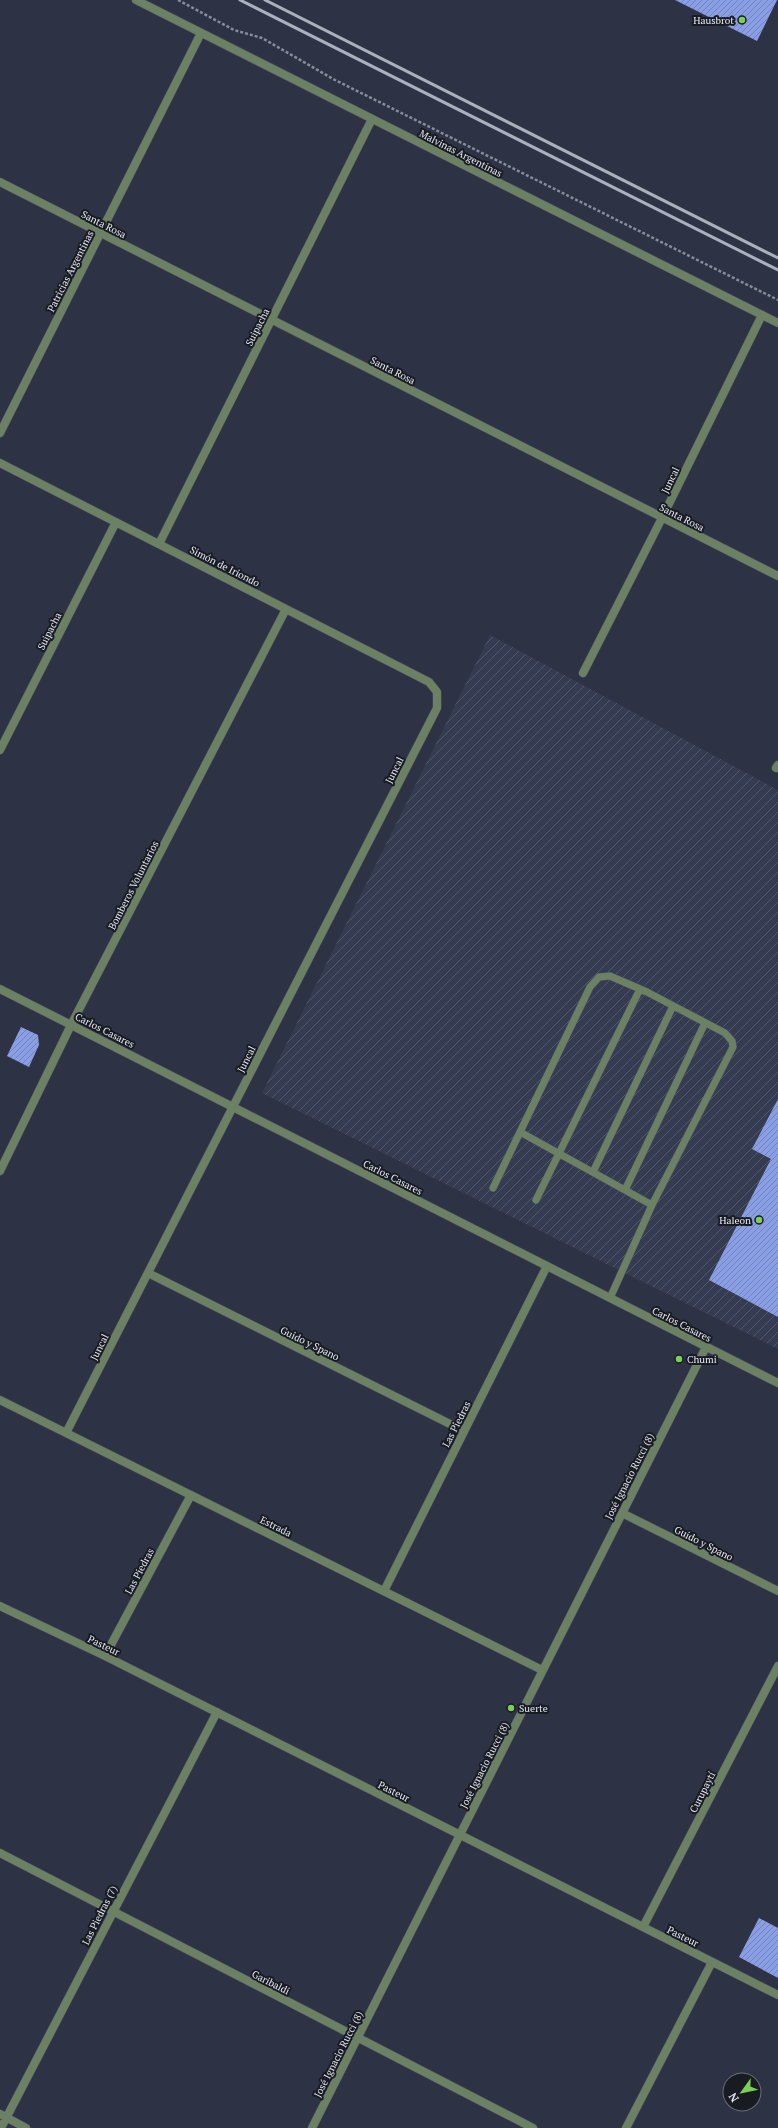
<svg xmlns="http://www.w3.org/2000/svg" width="778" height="2128" font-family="'PT Serif',serif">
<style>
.industrial{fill:url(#industrial-furrows)}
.building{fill:url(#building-hatch)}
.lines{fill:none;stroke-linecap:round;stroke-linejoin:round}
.service-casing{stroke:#4b5060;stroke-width:8}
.minor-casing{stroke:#4b5060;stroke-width:9}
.tertiary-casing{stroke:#4b5060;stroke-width:9}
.path{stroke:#878c9a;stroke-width:2.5;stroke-dasharray:3 2;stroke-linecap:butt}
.service{stroke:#6c8064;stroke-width:7}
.minor{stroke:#6c8064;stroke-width:8}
.tertiary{stroke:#6c8064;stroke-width:8}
.rail{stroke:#abb0bd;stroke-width:3}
.poi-dot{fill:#7cd155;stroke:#181b22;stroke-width:1.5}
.labels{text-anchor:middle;stroke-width:4;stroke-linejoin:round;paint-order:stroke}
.poi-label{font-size:10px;fill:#e6eaf5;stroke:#181b22;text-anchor:end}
.street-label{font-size:10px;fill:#e6eaf5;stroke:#181b22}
</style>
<defs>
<pattern id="industrial-furrows" width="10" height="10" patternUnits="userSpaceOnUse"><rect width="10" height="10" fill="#353c52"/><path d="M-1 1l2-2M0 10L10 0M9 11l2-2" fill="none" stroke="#52586c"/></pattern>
<pattern id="building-hatch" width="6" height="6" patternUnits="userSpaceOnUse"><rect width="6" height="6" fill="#899ee5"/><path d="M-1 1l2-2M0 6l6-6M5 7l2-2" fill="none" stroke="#7584b6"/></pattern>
</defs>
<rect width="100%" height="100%" fill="#2d3344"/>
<!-- industrial -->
<path class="industrial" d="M490,635L778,790V1349L262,1093Z"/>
<!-- building -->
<path class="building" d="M675,0H777L757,41Z
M21,1027L38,1035L39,1045L29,1067L7,1056Z
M778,1099V1317L709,1280L771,1159L752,1149Z
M759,1918L778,1928V1978L739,1957Z"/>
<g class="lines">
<!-- service casing -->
<g class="service-casing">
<path id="service" d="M520,1132L652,1205
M593,1172L673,1006
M493,1188L590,987L599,977L610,976L647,992L725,1033L732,1041L733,1047L652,1205L610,1298
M625,1190L705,1023
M536,1200L640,989"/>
</g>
<!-- minor casing -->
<g class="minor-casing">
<path id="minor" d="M0,182L778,576
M0,433L201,33
M0,463L429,682L437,692V708L66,1433
M159,544L372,119
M583,673L662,518L762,315
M0,750L116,522
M776,768L778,765
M0,1171L71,1025L286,609
M148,1273L464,1431
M0,1400L542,1670
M622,1513L778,1591
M384,1591L547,1266
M0,1606L105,1656L778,1995
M105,1656L191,1495
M0,1853L533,2128
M643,1927L778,1666
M0,2114L26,2128
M1,2128L217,1712
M312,2128L706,1347
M626,2128L712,1962"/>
</g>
<!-- tertiary casing -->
<g class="tertiary-casing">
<path id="tertiary" d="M136,0L778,323
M0,989L778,1383"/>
</g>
<!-- path -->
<path class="path" d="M178,0L234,30L262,38L335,80L778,300"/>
<!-- service -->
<use href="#service" class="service"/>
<!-- minor -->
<use href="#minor" class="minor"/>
<!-- tertiary -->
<use href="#tertiary" class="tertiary"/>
<!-- rail -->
<path class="rail" d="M240,0L778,270
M265,0L778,258"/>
</g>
<!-- markers -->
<g class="poi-dot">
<circle cx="742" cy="20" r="4"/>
<circle cx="759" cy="1220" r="4"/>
<circle cx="679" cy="1359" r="4"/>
<circle cx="511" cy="1708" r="4"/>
</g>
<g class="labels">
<!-- poi labels -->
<g class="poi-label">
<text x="734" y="24">Hausbrot</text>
<text x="751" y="1224">Haleon</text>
<text x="687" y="1363" text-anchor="start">Chumi</text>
<text x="519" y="1712" text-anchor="start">Suerte</text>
</g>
<!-- street labels -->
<g class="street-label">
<text transform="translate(461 153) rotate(27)" y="4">Malvinas Argentinas</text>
<text transform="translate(104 224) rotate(27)" y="4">Santa Rosa</text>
<text transform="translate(70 271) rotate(-63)" y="4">Patricias Argentinas</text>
<text transform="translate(257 327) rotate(-63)" y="4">Suipacha</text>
<text transform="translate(393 370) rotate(27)" y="4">Santa Rosa</text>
<text transform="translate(670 480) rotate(-64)" y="4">Juncal</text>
<text transform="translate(682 517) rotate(27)" y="4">Santa Rosa</text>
<text transform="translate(225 566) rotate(27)" y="4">Simón de Iriondo</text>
<text transform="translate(49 631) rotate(-63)" y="4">Suipacha</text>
<text transform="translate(394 770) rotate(-63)" y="4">Juncal</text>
<text transform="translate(133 885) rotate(-63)" y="4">Bomberos Voluntarios</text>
<text transform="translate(105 1030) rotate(27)" y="4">Carlos Casares</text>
<text transform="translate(246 1059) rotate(-63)" y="4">Juncal</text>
<text transform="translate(393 1177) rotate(27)" y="4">Carlos Casares</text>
<text transform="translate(682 1324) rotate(27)" y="4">Carlos Casares</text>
<text transform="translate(310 1343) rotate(26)" y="4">Guido y Spano</text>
<text transform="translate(99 1347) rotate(-63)" y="4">Juncal</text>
<text transform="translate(456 1424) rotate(-63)" y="4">Las Piedras</text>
<text transform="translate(629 1476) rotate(-63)" y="4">José Ignacio Rucci (8)</text>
<text transform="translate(276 1526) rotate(26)" y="4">Estrada</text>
<text transform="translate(704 1543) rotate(27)" y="4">Guido y Spano</text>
<text transform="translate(139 1571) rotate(-62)" y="4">Las Piedras</text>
<text transform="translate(104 1645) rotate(26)" y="4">Pasteur</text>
<text transform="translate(484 1765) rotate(-63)" y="4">José Ignacio Rucci (8)</text>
<text transform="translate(394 1791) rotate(27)" y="4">Pasteur</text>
<text transform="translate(702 1792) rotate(-63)" y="4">Curupaytí</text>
<text transform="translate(99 1915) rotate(-63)" y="4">Las Piedras (7)</text>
<text transform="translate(683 1936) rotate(27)" y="4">Pasteur</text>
<text transform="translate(271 1982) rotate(27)" y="4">Garibaldi</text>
<text transform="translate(338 2054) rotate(-63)" y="4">José Ignacio Rucci (8)</text>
</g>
</g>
<!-- north arrow -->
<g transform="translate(742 2092) rotate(237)"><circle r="19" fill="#181b22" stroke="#6a6e76"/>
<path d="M0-3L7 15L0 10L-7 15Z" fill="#7cd155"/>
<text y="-6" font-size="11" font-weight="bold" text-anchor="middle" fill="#e6eaf5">N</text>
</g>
</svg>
